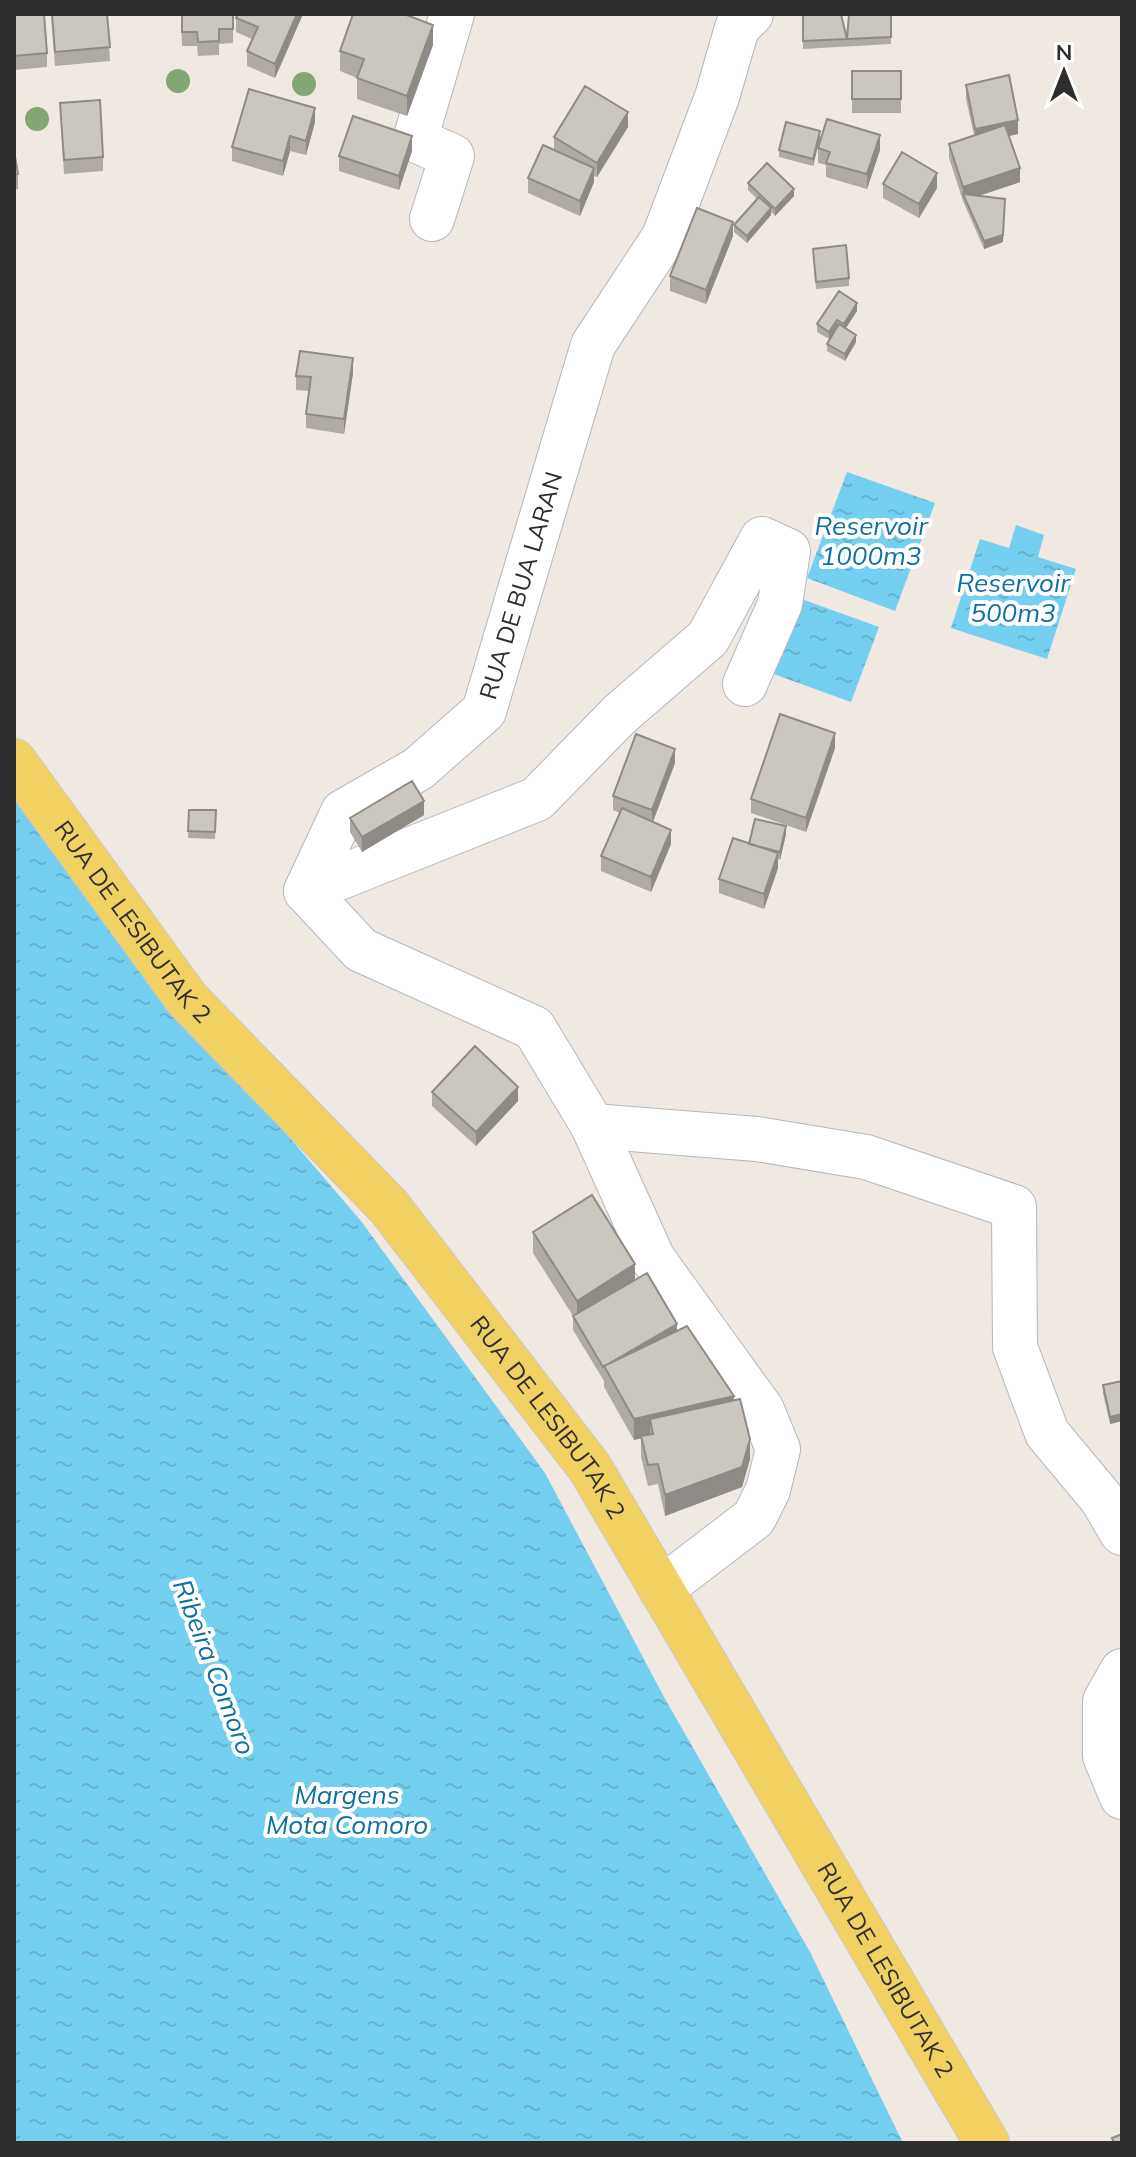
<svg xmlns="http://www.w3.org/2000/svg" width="1136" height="2157" font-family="Mulish,sans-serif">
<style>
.water{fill:url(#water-ripples)}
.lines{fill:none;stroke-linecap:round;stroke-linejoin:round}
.minor-casing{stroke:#b4b7c1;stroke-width:46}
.major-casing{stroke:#c9c9c9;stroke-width:46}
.minor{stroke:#fff;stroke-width:44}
.major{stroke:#f2d163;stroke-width:44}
.tree{fill:#84a574}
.wall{fill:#afaba4}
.shaded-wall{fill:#8e8b86}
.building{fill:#cbc7bf;stroke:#8e8b86;stroke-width:2}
.labels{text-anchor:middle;stroke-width:8;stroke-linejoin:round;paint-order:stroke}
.street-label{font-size:24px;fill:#2e2e2e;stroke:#fff}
.water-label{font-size:26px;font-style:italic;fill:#0d6fa3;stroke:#fff}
</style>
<defs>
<pattern id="water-ripples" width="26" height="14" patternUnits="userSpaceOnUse" patternTransform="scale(2)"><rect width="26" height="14" fill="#75cff0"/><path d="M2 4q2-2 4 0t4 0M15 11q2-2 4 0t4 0" fill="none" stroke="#66b2ce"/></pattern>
</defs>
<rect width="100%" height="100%" fill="#efe9e1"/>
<!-- water -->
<path class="water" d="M847,472L935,503L895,611L807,578Z
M1016,525L1044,535L1038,557L1076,569L1047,659L951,628L980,539L1009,548Z
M796,597L879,627L851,702L768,672Z
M14,788L123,943L361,1221L545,1473L664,1697L810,1952L903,2143H14Z"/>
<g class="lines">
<!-- minor casing -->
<g class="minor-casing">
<g id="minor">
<path d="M432,219L452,156L415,140L452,14"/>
<path d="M306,891L537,799L619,715L708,638L762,539L788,551L780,604L745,684"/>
<path d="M593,1126L757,1139L866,1157L1014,1207L1015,1347L1047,1433L1102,1499L1122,1533"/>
<path id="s1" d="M661,1589L754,1518L768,1490L778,1449L762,1410L653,1259L593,1126L534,1028L361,950L306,891L343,812L418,769L484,711L593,345L664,237L717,97L737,28L751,14"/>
<path d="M1122,1671L1105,1701V1756L1122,1797"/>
</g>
</g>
<!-- major casing -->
<g class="major-casing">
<g id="major">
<path id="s2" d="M14,761L187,999L389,1207L590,1468L987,2143"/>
</g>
</g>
<!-- minor -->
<use href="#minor" class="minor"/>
<!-- major -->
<use href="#major" class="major"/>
</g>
<!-- trees -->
<g class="tree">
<circle cx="178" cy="81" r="12"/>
<circle cx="304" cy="84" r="12"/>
<circle cx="37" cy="119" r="12"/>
</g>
<!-- wall -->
<path class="wall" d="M14,14L47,53V67L14,70Z
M51,14H107L110,61L55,66Z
M181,14H233V43L219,44V55L198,56L197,46H182Z
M238,14H303L275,78L247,66V51L252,39L236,32V18Z
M803,14L847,39L891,14V44L803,49Z
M433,45L407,116L357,99V78L340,71V51Z
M852,71H901V113H852Z
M966,85L1018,134L1009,136L1020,182L979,196L1003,242L984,249L963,201L949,158V144L974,135L966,99Z
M60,103L103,157V171L64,174Z
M315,122L306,155L290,151L283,176L232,161V147Z
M628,127L597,177L594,176V182L580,216L528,193V178L554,150V137Z
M820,138L813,166L779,157V150Z
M818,148L880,150L867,189L826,177V165L818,163Z
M14,151L18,174V189L14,190Z
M412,151L399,190L339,171V156Z
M748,183L794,196L775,216L771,212V215L747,243L734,232V225L757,199L748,190Z
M883,184L937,188L919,218L883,198Z
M733,236L706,304L670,291V276Z
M813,249L849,278V286L816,289Z
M857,311L846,328L856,342L845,361L827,351V344L829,339L817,332V324Z
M353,373L344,434L306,428V414L309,391L296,390V376Z
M835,748L806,832L751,813V799Z
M675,763L653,822L671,844L651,892L601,871V856L620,813L613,810V796Z
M189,810H216L215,839L188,838Z
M424,815L362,852L350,832V818Z
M786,834L780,860L778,859V868L764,909L719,893V879L749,844Z
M432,1092L518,1101L476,1146L432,1106Z
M533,1232L677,1331L734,1401L750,1459L742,1487L665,1516L658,1484L648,1486L641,1457V1438L634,1440L604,1387V1381L573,1330V1316L533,1253Z
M1122,1381V1421L1110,1424L1103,1393V1385Z"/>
<!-- shaded-wall -->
<path class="shaded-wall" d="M297,14H303L275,78V64Z
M433,25V45L407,116V96Z
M315,108V122L306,155V141Z
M628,112V127L597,177V163Z
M1018,120V134L975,143V129Z
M820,131V138L813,166V159Z
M880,135V150L867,189V174Z
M290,136V151L283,176V161Z
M412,136V151L399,190V176Z
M594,168V182L580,216V201Z
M1020,168V182L966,200L963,194V187Z
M937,173V188L919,218V204Z
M794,189V196L775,216V209Z
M1005,206L1003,242L984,249V241Z
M771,208V215L747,243V236Z
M733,222V236L706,304V290Z
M857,303V311L844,331V324Z
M837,320V327L829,339V332Z
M856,335V342L845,361V354Z
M353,358V373L344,434V419Z
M835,733V748L806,832V818Z
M675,749V763L652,824V810Z
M424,801V815L362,852V837Z
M786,826V834L780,860V852Z
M671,830V844L651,892V877Z
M778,853V868L764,909V894Z
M518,1087V1101L476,1146V1132Z
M635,1264V1285L577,1322V1301Z
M677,1324V1338L604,1367Z
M734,1396V1417L650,1419V1436L634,1440V1419Z
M1122,1414V1421L1110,1424V1417Z
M750,1439V1459L742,1487L665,1516V1495Z"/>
<!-- building -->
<path class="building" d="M14,14H44L47,53L14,56Z
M52,14H107L110,47L55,52Z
M182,14H233V29H219V41L198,42L197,32H182Z
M238,14H297L275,64L247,51L258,27L236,18Z
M353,14H404L433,25L407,96L357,78L364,59L340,51Z
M803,14H841L847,39L803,41Z
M849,14H891V37L847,39Z
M852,71H901V99H852Z
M1009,75L1018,120L975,129L966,85Z
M585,86L628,112L597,163L554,137Z
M249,89L315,108L306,141L290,136L283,161L232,147Z
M100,100L103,157L64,160L60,103Z
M353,116L412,136L399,176L339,156Z
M827,119L880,135L867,174L826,163L830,152L818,148Z
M786,122L820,131L813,159L779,150Z
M1005,125L1020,168L963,187L949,144Z
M543,145L594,168L580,201L528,178Z
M14,151L18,174L14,175Z
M902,152L937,173L919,204L883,184Z
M767,163L794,189L775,209L748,183Z
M963,194L1005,199L1003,235L984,241Z
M759,197L771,208L747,236L734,225Z
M697,208L733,222L706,290L670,276Z
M846,245L849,278L816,282L813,249Z
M839,291L857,303L844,324L837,320L829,332L817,324Z
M839,324L856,335L845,354L827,344Z
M300,351L353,358L344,419L306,414L311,377L296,376Z
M780,714L835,733L806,818L751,799Z
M636,734L675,749L652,810L613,796Z
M412,781L424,801L362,837L350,818Z
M622,808L671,830L651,877L601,856Z
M189,810H216L215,832L188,831Z
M755,819L786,826L780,852L749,844Z
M733,838L778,853L764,894L719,879Z
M475,1046L518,1087L476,1132L432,1092Z
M592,1195L635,1264L577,1301L533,1232Z
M647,1273L677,1324L603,1367L573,1316Z
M687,1326L734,1396L634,1419L604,1366Z
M1122,1381V1414L1110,1417L1103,1385Z
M740,1399L750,1439L742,1467L665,1495L658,1464L648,1465L641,1436L653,1434L650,1419Z
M1122,2134V2143H1114L1112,2138Z"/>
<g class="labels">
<!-- street labels -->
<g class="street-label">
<text dy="8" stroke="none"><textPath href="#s1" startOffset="1342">RUA DE BUA LARAN</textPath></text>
<text dy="8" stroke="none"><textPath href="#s2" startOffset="200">RUA DE LESIBUTAK 2</textPath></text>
<text dy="8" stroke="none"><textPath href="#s2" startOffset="848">RUA DE LESIBUTAK 2</textPath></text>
<text dy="8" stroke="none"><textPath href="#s2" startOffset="1496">RUA DE LESIBUTAK 2</textPath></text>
</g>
<!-- water labels -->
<g class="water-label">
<text x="871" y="535">Reservoir<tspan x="871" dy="30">1000m3</tspan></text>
<text x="1013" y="592">Reservoir<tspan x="1013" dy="30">500m3</tspan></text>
<text transform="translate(214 1667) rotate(69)" y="9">Ribeira Comoro</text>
<text x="347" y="1804">Margens<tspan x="347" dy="30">Mota Comoro</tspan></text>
</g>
</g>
<!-- border -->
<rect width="1136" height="2157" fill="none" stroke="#2e2e2e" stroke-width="32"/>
<!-- north arrow -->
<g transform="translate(1064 72)" stroke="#ffffff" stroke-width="6" paint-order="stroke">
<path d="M0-6L14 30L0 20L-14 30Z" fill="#2e2e2e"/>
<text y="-12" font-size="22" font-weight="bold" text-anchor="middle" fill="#2e2e2e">N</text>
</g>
</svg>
